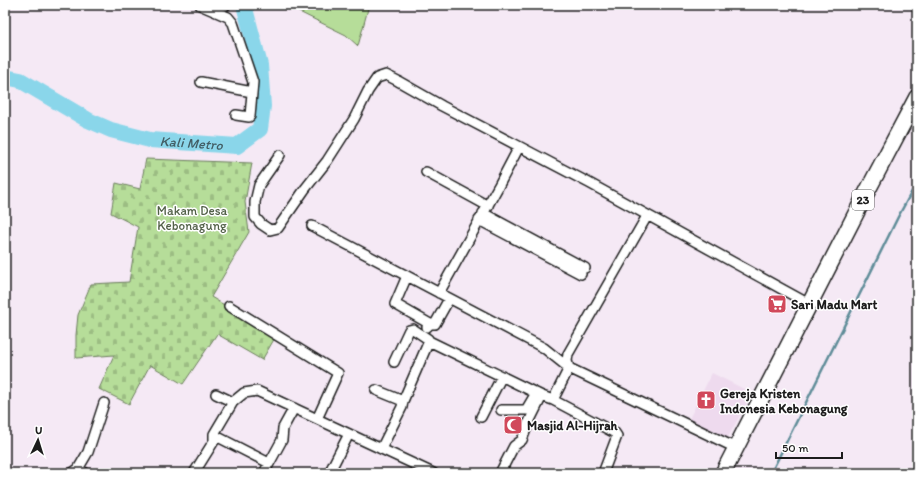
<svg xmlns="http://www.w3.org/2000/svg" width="922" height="478" font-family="Itim,sans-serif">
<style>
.built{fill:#eedaee}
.grass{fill:#b6dd99;stroke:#697c5a}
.cemetery{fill:url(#cemetery-stones);stroke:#697c5a}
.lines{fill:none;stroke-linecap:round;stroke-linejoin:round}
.stream{stroke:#5e8c98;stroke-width:2.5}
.river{stroke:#8ad6ea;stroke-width:16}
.minor-casing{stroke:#1c1c1c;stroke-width:12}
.trunk-casing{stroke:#1c1c1c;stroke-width:18}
.minor{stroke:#fff;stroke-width:9}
.trunk{stroke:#fff;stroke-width:15}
.labels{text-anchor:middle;stroke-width:3;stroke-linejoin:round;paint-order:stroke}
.shield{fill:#fff;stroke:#606060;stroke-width:1}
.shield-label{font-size:12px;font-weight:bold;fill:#1c1c1c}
.park-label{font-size:13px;fill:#526048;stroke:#fff}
.poi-label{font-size:13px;font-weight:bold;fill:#1c1c1c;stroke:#fff;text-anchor:start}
.water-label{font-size:14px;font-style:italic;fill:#425d64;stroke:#fff}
</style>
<defs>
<pattern id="cemetery-stones" width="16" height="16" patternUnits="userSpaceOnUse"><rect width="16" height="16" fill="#b6dd99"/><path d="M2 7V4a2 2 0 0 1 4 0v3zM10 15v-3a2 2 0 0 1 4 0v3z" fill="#9cbd83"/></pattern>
</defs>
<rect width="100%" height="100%" fill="#f5e9f5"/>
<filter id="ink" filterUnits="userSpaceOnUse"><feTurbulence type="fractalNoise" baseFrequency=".025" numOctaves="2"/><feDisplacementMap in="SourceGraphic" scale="8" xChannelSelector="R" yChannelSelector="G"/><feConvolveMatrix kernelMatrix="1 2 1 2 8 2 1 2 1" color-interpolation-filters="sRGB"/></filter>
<g filter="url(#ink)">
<!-- built -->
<path class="built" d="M712,373L752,393L727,439L689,419Z"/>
<!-- grass -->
<path class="grass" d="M285,5H369L358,46L346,35Z"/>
<!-- cemetery -->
<path class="cemetery" d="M146,159L252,163L245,202L249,232L211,297L276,336L262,360L217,334L183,384L150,365L129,404L99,389L114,355L76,358V335L78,315L91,284L129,282L138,227L111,213L116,183L140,189Z"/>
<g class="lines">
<!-- stream -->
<path class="stream" d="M771,473L898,217L917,182"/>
<!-- river -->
<path class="river" id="s1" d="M5,77L20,80L88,120L111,130L150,140L237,146L260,129L263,106L260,65L244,5"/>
<!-- minor casing -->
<g class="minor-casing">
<path id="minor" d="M200,5L228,17L233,23L253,82L250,116L249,117L236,115
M208,7L225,6
M201,82L252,92
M280,155L259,185L255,202V217L261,224L270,230L278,228L305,189L327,161L354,119L368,91L377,78L386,75L398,81L442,106L589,183L809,304
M426,172L488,206
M483,213L585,268
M479,220L581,274
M312,226L544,348L569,368L736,448
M407,276L395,304L430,324
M439,293L498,187L519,147
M229,306L338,373L317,419
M427,327L430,324H435L449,299
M394,362L409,330L413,329L428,339L429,341L542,396L553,400L569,368L567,361L568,354L647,216
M376,390L403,401
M216,394L233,402
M553,400L615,433L617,436L603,473
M501,410H526L536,393
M481,417L502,376
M214,435L269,463
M381,449L402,407L403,401L429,341
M78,469L88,452L104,403
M72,473L78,469L86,473
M194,473L214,441V434L233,402L244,393L257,391L433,473
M264,473L282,440L283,428L294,408
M329,473L349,434
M500,473L514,446L522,440L528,424L542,396"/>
</g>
<!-- trunk casing -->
<g class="trunk-casing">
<path id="trunk" d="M723,473L870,186L917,97"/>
</g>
<!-- minor -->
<use href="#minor" class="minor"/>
<!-- trunk -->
<use href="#trunk" class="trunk"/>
</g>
</g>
<!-- icons -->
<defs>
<g id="supermarket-square" transform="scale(1)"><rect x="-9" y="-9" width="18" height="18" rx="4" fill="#d1495b" stroke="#fff"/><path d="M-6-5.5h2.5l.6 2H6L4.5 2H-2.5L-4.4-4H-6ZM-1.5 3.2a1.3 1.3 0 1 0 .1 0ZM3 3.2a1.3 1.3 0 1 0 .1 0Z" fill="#fff"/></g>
<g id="church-square" transform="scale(1)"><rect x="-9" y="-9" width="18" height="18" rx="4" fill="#d1495b" stroke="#fff"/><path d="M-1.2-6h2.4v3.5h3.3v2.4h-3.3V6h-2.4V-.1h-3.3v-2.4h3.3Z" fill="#fff"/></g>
<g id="mosque-square" transform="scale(1)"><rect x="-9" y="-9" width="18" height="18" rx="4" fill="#d1495b" stroke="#fff"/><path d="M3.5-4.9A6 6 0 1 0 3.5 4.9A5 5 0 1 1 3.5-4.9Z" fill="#fff"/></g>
</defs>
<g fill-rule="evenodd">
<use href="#supermarket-square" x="777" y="304"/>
<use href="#church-square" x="706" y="400"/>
<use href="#mosque-square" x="513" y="425"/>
</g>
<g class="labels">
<!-- shield labels -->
<rect class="shield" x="852" y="190" width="22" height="20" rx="3"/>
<g class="shield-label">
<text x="863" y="204">23</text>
</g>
<!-- park labels -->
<g class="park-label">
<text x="192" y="215">Makam Desa<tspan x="192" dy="15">Kebonagung</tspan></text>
</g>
<!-- poi labels -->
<g class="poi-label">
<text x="791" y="309">Sari Madu Mart</text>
<text x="720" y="398">Gereja Kristen<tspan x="720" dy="15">Indonesia Kebonagung</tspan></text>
<text x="527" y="430">Masjid Al-Hijrah</text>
</g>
<!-- water labels -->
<g class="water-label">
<text dy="5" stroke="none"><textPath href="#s1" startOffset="201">Kali Metro</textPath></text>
</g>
</g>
<!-- margin -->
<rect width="922" height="478" fill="none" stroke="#fff" stroke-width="20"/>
<rect x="10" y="10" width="902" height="458" fill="none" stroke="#1c1c1c" stroke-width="1.5" filter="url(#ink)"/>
<!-- north arrow -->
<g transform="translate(38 440) rotate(4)" stroke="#ffffff" stroke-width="3" paint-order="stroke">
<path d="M0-3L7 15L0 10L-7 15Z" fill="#1c1c1c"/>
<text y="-6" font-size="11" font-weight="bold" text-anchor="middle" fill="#1c1c1c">U</text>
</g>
<!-- scale -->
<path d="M776 452v6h66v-6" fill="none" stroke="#1c1c1c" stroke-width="2"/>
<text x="782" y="452" font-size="12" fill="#1c1c1c" stroke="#ffffff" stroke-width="3" paint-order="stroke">50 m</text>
</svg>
